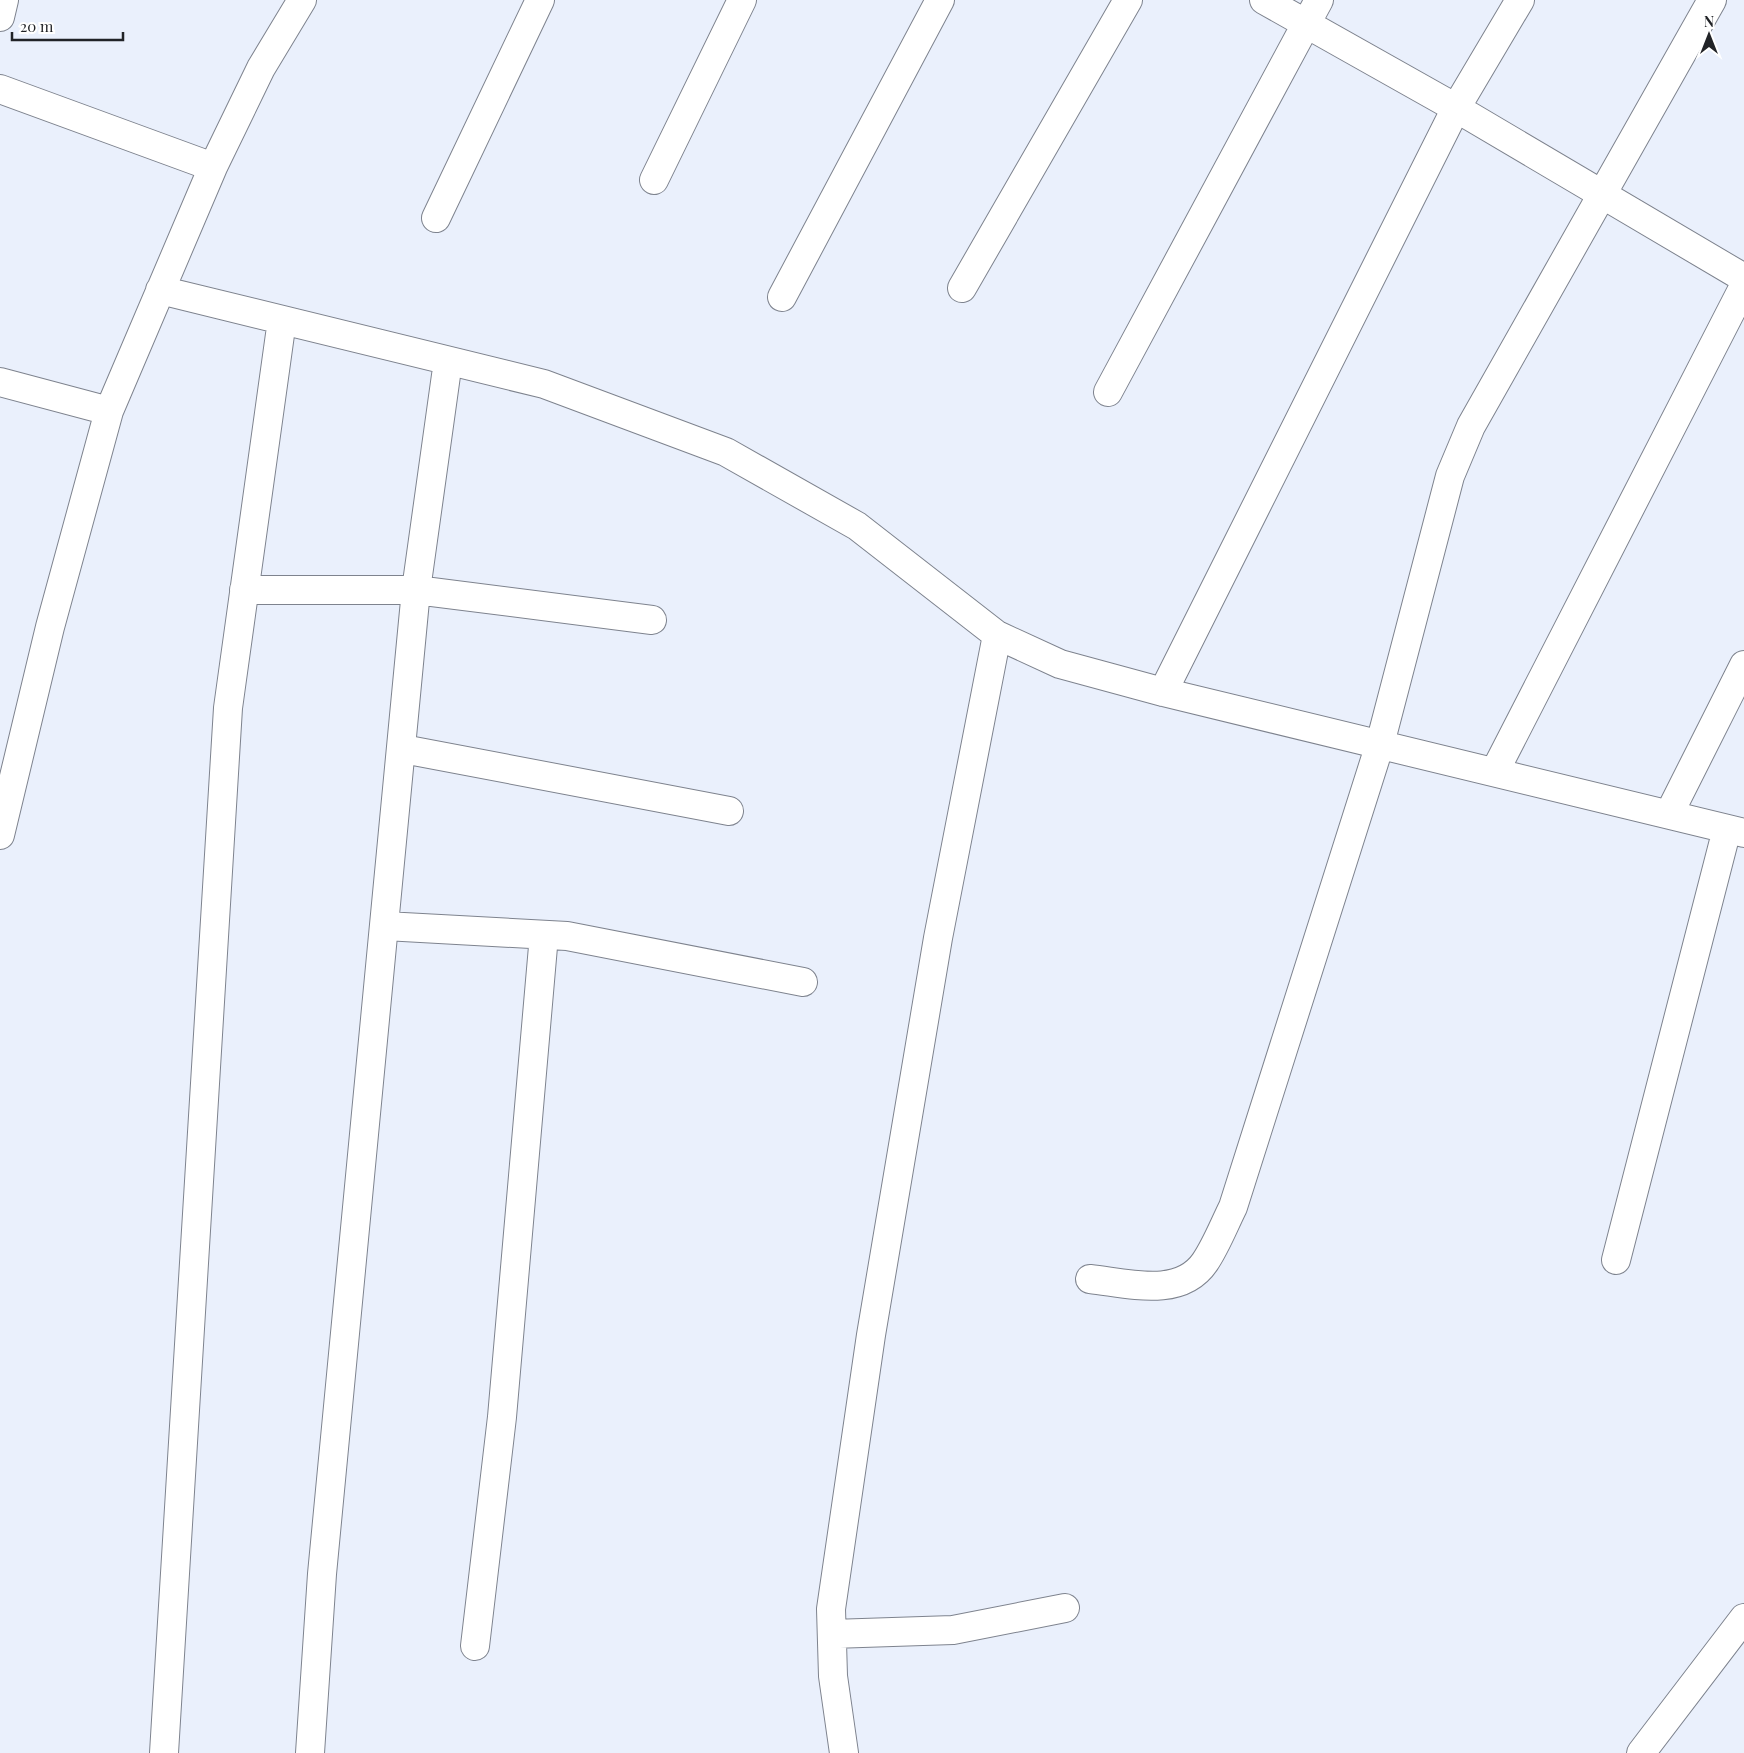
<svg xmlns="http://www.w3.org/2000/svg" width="1744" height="1753" font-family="'Playfair Display',serif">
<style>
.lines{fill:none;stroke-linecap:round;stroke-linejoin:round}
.minor-casing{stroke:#7e838e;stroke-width:30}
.minor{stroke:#fff;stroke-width:28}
</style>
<rect width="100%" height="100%" fill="#eaf0fc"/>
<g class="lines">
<!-- minor casing -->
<g class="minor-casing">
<path id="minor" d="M1264,0L1456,108L1744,278
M0,17L4,0
M0,89L213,167
M654,180L742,0
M436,218L540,0
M962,288L1128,0
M160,290L544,384L726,452L857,526L997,635L1060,664L1163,692L1744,833
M782,297L940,0
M0,382L109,411
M1108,392L1319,0
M244,590H416L652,620
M1163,692L1456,108L1520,0
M403,749L729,811
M1495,771L1744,286
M1669,814L1744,665
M0,835L50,627L109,411L213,167L261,68L302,0
M385,926L567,936L803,982
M1616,1260L1727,829
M1090,1279C1127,1283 1180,1299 1205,1262C1216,1246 1224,1225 1233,1207L1380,744L1450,476L1471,426L1712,0
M832,1634L953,1630L1065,1608
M475,1646L502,1417L544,935
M164,1753L228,708L282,320
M310,1753L322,1574L416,590L448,361
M844,1753L833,1676L831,1609L871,1335L938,938L997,635
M1641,1753L1744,1618"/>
</g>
<!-- minor -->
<use href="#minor" class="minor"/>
</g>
<!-- north arrow -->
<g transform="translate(1709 35)" stroke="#ffffff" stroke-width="4" paint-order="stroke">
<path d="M0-4L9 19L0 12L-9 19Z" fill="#212327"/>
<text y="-8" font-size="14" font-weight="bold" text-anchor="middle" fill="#212327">N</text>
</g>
<!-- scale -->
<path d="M12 32v8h111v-8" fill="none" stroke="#212327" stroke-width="2.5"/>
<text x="20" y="32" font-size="15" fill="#212327" stroke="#ffffff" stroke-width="4" paint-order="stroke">20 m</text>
</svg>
